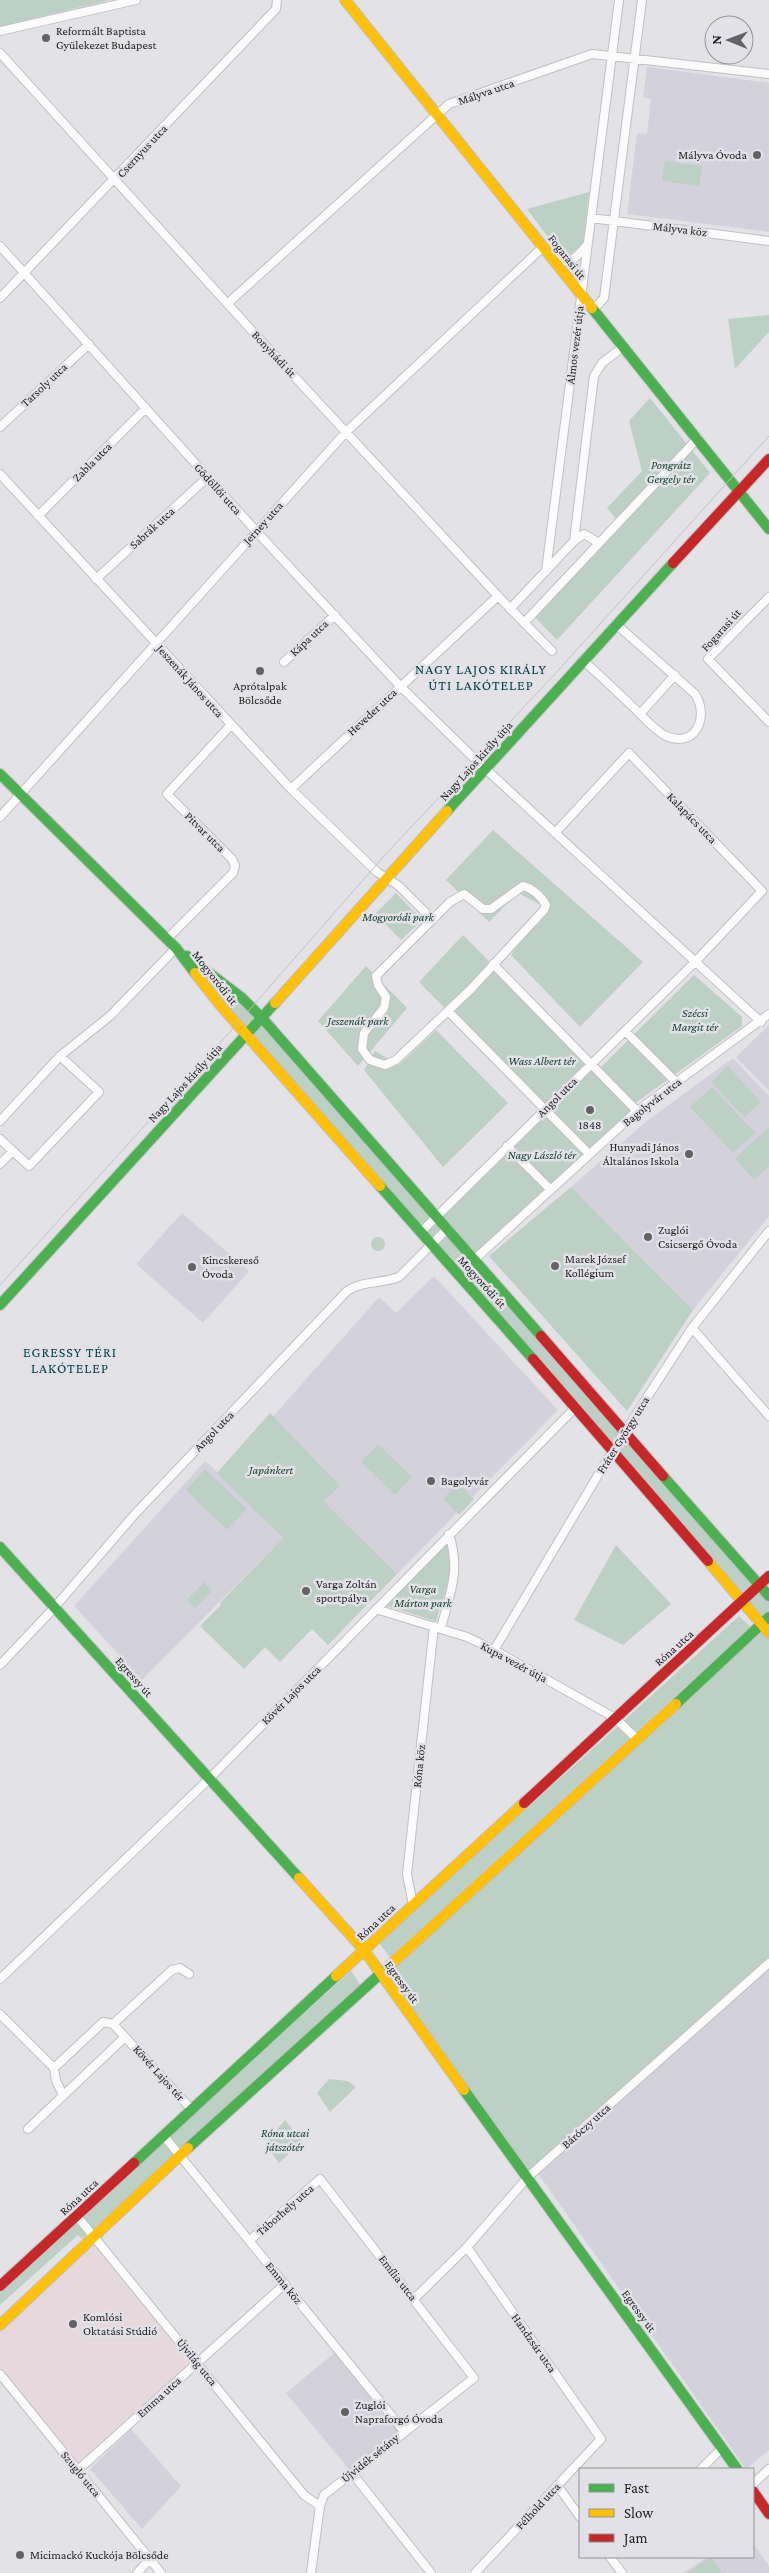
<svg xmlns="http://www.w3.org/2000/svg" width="769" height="2573" font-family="'Crimson Pro',serif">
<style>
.commercial{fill:#e7d8de}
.built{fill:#d3d2dc}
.green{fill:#bcd0c5}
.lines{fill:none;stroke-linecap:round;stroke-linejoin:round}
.street-casing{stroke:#c0bfc3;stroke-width:10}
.fast-casing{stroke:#c0bfc3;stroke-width:12}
.slow-casing{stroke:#c0bfc3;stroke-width:12}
.jam-casing{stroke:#c0bfc3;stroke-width:12}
.street{stroke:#fbfbfb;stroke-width:8}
.fast{stroke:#4caf50;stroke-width:10}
.slow{stroke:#ffc107;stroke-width:10}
.jam{stroke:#c62828;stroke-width:10}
.tram{stroke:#c2c2c3;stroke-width:1}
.poi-dot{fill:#636366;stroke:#e2e1e8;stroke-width:2}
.labels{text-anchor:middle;stroke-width:5;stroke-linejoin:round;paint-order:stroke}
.poi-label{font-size:12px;fill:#1e1e20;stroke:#e2e1e8;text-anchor:start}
.street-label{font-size:12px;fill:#1e1e20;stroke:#e2e1e8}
.park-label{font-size:12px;font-style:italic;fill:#15442a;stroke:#e2e1e8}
.neighbourhood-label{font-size:14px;letter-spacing:1px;fill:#004349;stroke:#e2e1e8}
</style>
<rect width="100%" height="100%" fill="#e3e2e7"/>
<!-- commercial -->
<path class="commercial" d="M94,2239L194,2362L78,2469L0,2372V2327Z"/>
<!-- built -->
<path class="built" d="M647,67L769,83V232L627,214L637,133L647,134L651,99L643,97Z
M769,1025V1091L736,1057Z
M733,1058L769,1096V1216L693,1310L571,1187L648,1120Z
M182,1213L249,1271L203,1323L136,1264Z
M434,1276L558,1410L397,1574L321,1500L142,1680L74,1606L205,1461L221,1475L379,1297L396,1313Z
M769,1966V2450L746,2469L537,2172Z
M338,2350L404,2431L352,2473L286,2393Z
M131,2429L181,2486L142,2529L90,2469Z
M753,2543L769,2566V2573H683L707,2557H753Z"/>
<!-- green -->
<path class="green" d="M0,0H110L0,26Z
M665,161L702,166L699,186L662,181Z
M589,192L583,243L570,255L560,253L527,209Z
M769,315V332L735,369L728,319Z
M650,398L710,473L557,640L529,611L616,519L607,508L642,471L629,421Z
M493,830L643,962L580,1027L511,955L545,907L518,893L489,922L446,880Z
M396,893L422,920L401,940L375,914Z
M463,935L637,1111L589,1154L419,982Z
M176,948L242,998L769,1596V1963L528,2177L382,1974L761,1624Z
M366,966L407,1008L358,1066L318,1021Z
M694,975L742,1017V1026L634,1104L599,1069Z
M436,1030L508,1103L443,1167L364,1070L375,1051L399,1065Z
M728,1066L761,1102L744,1117L711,1082Z
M712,1087L755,1133L733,1153L690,1107Z
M544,1113L586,1155L476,1253L441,1215Z
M769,1127V1166L754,1180L735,1158Z
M571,1187L693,1310L627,1411L489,1256Z
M371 1244a7 7 0 1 1 14 0a7 7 0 1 1-14 0Z
M270,1413L340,1486L324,1501L321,1499L397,1574L328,1645L312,1629L280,1662L265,1647L244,1669L200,1626L221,1605L220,1603L283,1538L217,1473Z
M378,1444L412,1477L395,1495L361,1462Z
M205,1469L247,1509L227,1530L186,1490Z
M458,1483L474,1499L459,1515L443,1499Z
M447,1542C457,1569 444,1594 436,1621L386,1606Z
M616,1545L671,1604L623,1645L574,1620Z
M204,1582L212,1591L195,1608L187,1600Z
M739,1616L751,1627L390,1957L379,1943Z
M351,1971L361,1986L82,2239L78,2235L0,2305V2292Z
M329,2079L348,2081L356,2087L330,2112L317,2093Z
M285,2120L302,2141L279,2163L265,2144Z
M711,2557L722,2573H687Z"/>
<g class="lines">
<!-- street casing -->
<g class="street-casing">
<path id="street" d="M0,31L136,0
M0,53L254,333L498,596L552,651
M591,218L769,241
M0,246L256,531L400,686L478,762L761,1022
M552,257C567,267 577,258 586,246
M0,298L276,9L277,0
M228,303L449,104L592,54L769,74
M593,310L604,298L642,0
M0,427L89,344
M0,474L291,789L377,872L399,886L433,920
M38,516L146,408
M574,541L594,376L602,363L623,347
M546,571L619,0
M96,579L208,477
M769,597L708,659L769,722
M510,609L574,541L584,534L599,543
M524,623L698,438
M583,660C602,678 621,695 639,713C647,721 656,731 666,736C695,749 710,717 695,694L616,624
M284,662L335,615
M640,714L675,675
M291,789L498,596
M0,817L346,432L543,247
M523,886C532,888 542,897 546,905L544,910L471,989L396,1060L385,1065L370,1060L362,1049L364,1033L384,1008L386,997L378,985L376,976L450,902L464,894L483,909H491Z
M167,939L233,873L235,866L232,859L167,794L230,726
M493,964L637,1111
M448,1011L589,1154
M625,1031L677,1083
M0,1121L60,1056L110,1016L176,948
M0,1139L29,1166L99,1092L60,1056
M507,1146L550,1189
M0,1164L13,1151
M421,1232L695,962L762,891L629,753L555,833
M475,1259L637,1111L769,1014
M692,1328L769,1416
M376,1609L467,1637L494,1650L615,1718L638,1740
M441,1628C450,1593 461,1571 449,1534
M494,1650L613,1450L692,1328L769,1231
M0,1665L54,1608L135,1514L347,1291C364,1280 381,1284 399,1277L448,1228
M413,1905L407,1874L434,1626
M0,1979L209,1779L576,1407
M0,2014L54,2068
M125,2037L192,2110
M54,2068L100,2025L103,2022L113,2024
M54,2068L56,2081L63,2095
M28,2129L125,2037L113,2024L172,1970L180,1968L189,1974
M164,2136L404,2431
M77,2216L304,2495L320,2506
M250,2240L320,2179L474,2378L324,2495L320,2506L311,2573
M467,2247L601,2439L475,2573
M414,2299L467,2247L528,2177L769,1963
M0,2374L161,2573
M701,2469L722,2448
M78,2470L285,2284
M352,2473L431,2573
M753,2484L769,2469
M557,2485L580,2517
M610,2557L622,2573
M137,2573L150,2559"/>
</g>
<!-- fast casing -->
<g class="fast-casing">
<path id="fast" d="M592,308L769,529
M0,774L176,948L195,973
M447,811L673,563
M187,956L242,998L262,1018L541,1336
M380,1186L533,1359
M0,1305L275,1003
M663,1476L769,1596
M0,1547L299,1878
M676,1704L769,1617
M464,2090L737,2469
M188,2148L389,1966
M134,2163L336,1976"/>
</g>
<!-- slow casing -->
<g class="slow-casing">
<path id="slow" d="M345,0L592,308
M195,973L221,1006L380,1186
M275,1003L447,811
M708,1561L769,1633
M299,1878L364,1950L464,2090
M389,1966L676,1704
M336,1976L524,1803
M0,2325L188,2148"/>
</g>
<!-- jam casing -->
<g class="jam-casing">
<path id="jam" d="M673,563L769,459
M541,1336L663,1476
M533,1359L708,1561
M524,1803L769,1576
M0,2286L134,2163
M753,2491L769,2514"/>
</g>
<!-- street -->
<use href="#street" class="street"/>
<!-- fast -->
<use href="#fast" class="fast"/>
<!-- slow -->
<use href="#slow" class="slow"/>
<!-- jam -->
<use href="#jam" class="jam"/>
<!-- tram -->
<path class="tram" d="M0,1285L237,1024L384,856L555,674L769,436"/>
</g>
<!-- markers -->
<g class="poi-dot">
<circle cx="46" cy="38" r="5"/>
<circle cx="757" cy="155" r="5"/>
<circle cx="260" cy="671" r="5"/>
<circle cx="590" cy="1110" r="5"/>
<circle cx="689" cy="1154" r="5"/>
<circle cx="648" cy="1237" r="5"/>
<circle cx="555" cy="1266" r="5"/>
<circle cx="192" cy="1267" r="5"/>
<circle cx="431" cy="1481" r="5"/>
<circle cx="306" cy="1591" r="5"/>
<circle cx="73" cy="2324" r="5"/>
<circle cx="345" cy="2412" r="5"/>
<circle cx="20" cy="2555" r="5"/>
</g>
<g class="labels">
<!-- poi labels -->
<g class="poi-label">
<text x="56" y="35">Reformált Baptista<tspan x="56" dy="14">Gyülekezet Budapest</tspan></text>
<text x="747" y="159" text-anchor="end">Mályva Óvoda</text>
<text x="260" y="690" text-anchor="middle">Aprótalpak<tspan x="260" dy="14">Bölcsőde</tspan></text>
<text x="590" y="1129" text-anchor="middle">1848</text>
<text x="679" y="1151" text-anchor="end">Hunyadi János<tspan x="679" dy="14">Általános Iskola</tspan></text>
<text x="658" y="1234">Zuglói<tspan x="658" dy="14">Csicsergő Óvoda</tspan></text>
<text x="565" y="1263">Marek József<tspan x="565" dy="14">Kollégium</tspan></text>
<text x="202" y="1264">Kincskereső<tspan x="202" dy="14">Óvoda</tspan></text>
<text x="441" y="1485">Bagolyvár</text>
<text x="316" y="1588">Varga Zoltán<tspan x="316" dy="14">sportpálya</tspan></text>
<text x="83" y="2321">Komlósi<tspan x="83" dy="14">Oktatási Stúdió</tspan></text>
<text x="355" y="2409">Zuglói<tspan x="355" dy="14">Napraforgó Óvoda</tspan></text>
<text x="30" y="2559">Micimackó Kuckója Bölcsőde</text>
</g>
<!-- street labels -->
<g class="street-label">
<text transform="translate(486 92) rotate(-19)" y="4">Mályva utca</text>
<text transform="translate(142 151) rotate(-47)" y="4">Csernyus utca</text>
<text transform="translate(680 229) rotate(7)" y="4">Mályva köz</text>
<text transform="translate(567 257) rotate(52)" y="4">Fogarasi út</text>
<text transform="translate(575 345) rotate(-83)" y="4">Álmos vezér útja</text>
<text transform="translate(274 354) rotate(47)" y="4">Bonyhádi út</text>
<text transform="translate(44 385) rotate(-43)" y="4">Tarsoly utca</text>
<text transform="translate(92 462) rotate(-45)" y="4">Zabla utca</text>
<text transform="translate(218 489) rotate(48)" y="4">Gödöllői utca</text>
<text transform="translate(263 523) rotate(-48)" y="4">Jerney utca</text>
<text transform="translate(152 528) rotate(-42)" y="4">Sabrák utca</text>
<text transform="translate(721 630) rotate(-48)" y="4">Fogarasi út</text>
<text transform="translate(309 638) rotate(-43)" y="4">Kápa utca</text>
<text transform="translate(190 681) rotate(48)" y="4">Jeszenák János utca</text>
<text transform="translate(372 712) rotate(-43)" y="4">Heveder utca</text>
<text transform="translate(476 761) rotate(-48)" y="4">Nagy Lajos király útja</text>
<text transform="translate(692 818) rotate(46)" y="4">Kalapács utca</text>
<text transform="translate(205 832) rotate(45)" y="4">Pitvar utca</text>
<text transform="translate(215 978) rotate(52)" y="4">Mogyoródi út</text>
<text transform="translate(185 1083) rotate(-47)" y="4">Nagy Lajos király útja</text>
<text transform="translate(557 1097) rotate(-45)" y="4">Angol utca</text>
<text transform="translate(652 1102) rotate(-38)" y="4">Bagolyvár utca</text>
<text transform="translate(482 1282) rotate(48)" y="4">Mogyoródi út</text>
<text transform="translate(214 1431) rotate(-46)" y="4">Angol utca</text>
<text transform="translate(623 1435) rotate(-58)" y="4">Fráter György utca</text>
<text transform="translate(674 1648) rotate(-42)" y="4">Róna utca</text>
<text transform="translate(514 1662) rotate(28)" y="4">Kupa vezér útja</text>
<text transform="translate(134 1677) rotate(48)" y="4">Egressy út</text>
<text transform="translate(291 1695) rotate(-45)" y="4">Kövér Lajos utca</text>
<text transform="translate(419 1766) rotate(-84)" y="4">Róna köz</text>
<text transform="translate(376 1922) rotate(-43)" y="4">Róna utca</text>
<text transform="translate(402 1982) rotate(54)" y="4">Egressy út</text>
<text transform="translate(159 2073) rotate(48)" y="4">Kövér Lajos tér</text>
<text transform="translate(586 2126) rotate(-42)" y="4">Báróczy utca</text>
<text transform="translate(79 2197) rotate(-43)" y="4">Róna utca</text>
<text transform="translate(285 2210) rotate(-41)" y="4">Táborhely utca</text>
<text transform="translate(398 2278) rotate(52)" y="4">Emília utca</text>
<text transform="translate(284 2283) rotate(51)" y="4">Emma köz</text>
<text transform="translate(639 2311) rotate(54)" y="4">Egressy út</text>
<text transform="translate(534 2343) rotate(55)" y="4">Handzsár utca</text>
<text transform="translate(197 2362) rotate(51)" y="4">Újvilág utca</text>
<text transform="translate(159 2397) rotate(-42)" y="4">Emma utca</text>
<text transform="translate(370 2458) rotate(-39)" y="4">Újvidék sétány</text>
<text transform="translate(81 2474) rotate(51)" y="4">Szugló utca</text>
<text transform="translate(538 2506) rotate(-47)" y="4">Félhold utca</text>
</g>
<!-- park labels -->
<g class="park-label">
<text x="671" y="469">Pongrátz<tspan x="671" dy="14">Gergely tér</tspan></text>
<text x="398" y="921">Mogyoródi park</text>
<text x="695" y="1017">Szécsi<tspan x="695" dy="14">Margit tér</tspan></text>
<text x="358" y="1025">Jeszenák park</text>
<text x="542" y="1065">Wass Albert tér</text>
<text x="542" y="1159">Nagy László tér</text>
<text x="271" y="1474">Japánkert</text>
<text x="423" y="1593">Varga<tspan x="423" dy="14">Márton park</tspan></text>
<text x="285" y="2137">Róna utcai<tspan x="285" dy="14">játszótér</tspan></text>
</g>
<!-- neighbourhood labels -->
<g class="neighbourhood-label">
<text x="481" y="674">NAGY LAJOS KIRÁLY<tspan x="481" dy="16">ÚTI LAKÓTELEP</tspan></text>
<text x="70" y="1357">EGRESSY TÉRI<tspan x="70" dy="16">LAKÓTELEP</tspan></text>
</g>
</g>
<!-- legend -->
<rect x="579" y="2468" width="175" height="90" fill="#e2e1e8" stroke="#949398"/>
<rect x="589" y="2484" width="25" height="8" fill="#4caf50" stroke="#949398"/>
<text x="624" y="2493" font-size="15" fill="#1e1e20">Fast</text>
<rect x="589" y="2509" width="25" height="8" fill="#ffc107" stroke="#949398"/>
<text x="624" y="2518" font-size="15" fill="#1e1e20">Slow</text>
<rect x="589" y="2534" width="25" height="8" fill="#c62828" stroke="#949398"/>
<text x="624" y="2543" font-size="15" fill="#1e1e20">Jam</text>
<!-- north arrow -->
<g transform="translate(729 40) rotate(271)"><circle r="24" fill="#e2e1e8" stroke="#949398"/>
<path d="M0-4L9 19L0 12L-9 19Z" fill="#636366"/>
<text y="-8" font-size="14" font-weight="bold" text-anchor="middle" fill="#1e1e20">N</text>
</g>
</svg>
